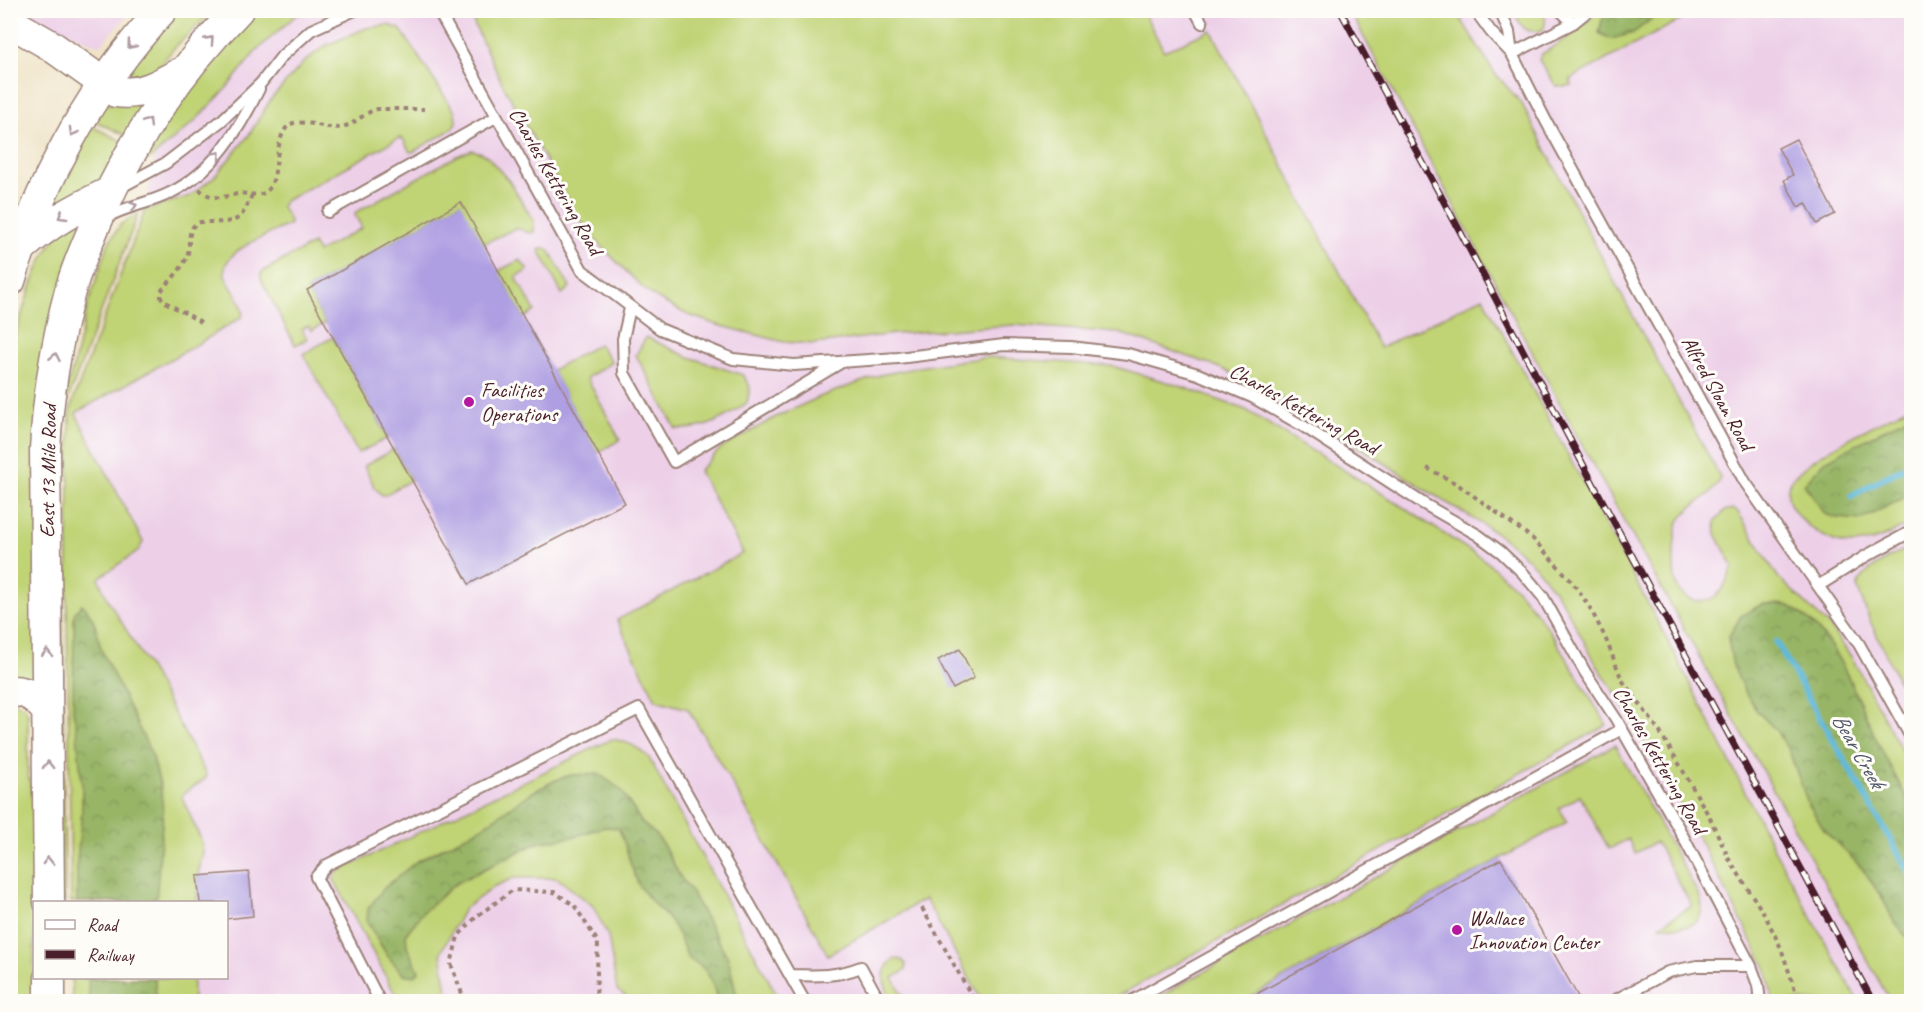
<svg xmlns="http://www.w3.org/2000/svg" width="1922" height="1012" font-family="Caveat,sans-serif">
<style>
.built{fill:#edd0e8}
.grass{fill:#c0d375;stroke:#857950;stroke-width:1.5}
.forest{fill:url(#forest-crowns);stroke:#716a48;stroke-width:1.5}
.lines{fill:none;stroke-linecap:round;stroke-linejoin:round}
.stream{stroke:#5ebadc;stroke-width:6}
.building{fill:#ae9ee2}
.lane-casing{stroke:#9c8178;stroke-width:14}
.secondary-casing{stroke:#9c8178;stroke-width:33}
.path{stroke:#9c8178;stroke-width:4;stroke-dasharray:4.5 4.5;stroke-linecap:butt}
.lane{stroke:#fff;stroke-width:10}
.secondary{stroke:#fff;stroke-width:30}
.rail-casing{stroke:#4a1f2b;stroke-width:7}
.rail{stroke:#fdfcf7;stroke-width:4.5;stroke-dasharray:14;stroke-linecap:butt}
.oneway{stroke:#ae9aa0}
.poi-dot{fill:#b5179e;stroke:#fdfcf7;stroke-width:2}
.labels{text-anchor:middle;stroke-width:6;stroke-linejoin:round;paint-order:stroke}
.street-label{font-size:21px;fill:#4a1f2b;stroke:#fdfcf7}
.poi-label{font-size:21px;fill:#4a1f2b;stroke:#fdfcf7;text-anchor:start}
.water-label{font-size:22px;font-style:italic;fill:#515569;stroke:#fdfcf7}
</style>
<defs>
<pattern id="forest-crowns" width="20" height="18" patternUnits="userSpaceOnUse" patternTransform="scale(1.5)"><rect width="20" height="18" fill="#98b566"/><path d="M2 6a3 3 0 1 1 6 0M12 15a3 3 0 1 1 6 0" fill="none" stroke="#7e9354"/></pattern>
</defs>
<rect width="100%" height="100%" fill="#fdfcf7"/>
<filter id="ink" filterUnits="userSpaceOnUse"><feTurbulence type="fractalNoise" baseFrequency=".0167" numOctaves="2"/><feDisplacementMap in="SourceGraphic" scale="12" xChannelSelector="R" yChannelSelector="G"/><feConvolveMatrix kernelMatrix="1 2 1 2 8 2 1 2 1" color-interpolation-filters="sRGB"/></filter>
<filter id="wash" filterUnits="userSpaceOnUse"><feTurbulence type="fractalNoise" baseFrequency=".008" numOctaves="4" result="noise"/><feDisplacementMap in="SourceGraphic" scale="24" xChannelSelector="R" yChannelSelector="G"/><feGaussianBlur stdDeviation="1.35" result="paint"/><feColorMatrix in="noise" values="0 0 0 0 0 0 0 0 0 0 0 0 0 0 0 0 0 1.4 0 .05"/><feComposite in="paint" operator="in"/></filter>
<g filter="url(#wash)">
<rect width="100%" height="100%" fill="#efe3c6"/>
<!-- built -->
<path class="built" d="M21,11H132L99,46Z
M264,11H1911V1001H72V978H226V902H71L67,604L69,431L70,411L74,398L145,210L156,150Z"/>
<!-- grass -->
<path class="grass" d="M177,11H213L174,48L150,77L119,79L144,45Z
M259,11H304L295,16L257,50L225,90L194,122L151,158L145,160L143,154L211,57Z
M474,11H1143L1164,51L1211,30L1380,348L1483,297L1675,654L1776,853L1858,1001H1773L1766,968L1686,814L1634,721L1598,667L1562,601L1535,566L1517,549L1495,532L1421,487L1317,419L1261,386L1213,365L1119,333L1014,325L894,334L814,344L784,342L714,324L686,314L658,299L644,289L596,241L576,214L504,87L474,24Z
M1350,11H1456L1494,72L1522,104L1614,281L1720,477C1719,493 1688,505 1680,520C1673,533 1673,565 1675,579C1677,597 1699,608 1714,597C1723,592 1729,576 1733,566L1716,534L1715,522L1724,511L1732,509L1738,512L1778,577L1830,627L1852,658L1911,768V1001H1890L1576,434Z
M1513,11H1541C1547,17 1546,23 1543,30C1523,35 1522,25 1513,11Z
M1599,11H1697L1570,79L1572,85L1564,87L1556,86L1539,60L1542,54L1568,37Z
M388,25L400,29L403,33L455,112L456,122L452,129L413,152H410L403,139L399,138L283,202L282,207L290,221V224C273,233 234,246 226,264C218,282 248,299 242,317L201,342L77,412L76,414L143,542L138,551L100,577L99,580L108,600L153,674L207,776C201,786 187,786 182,797L202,842L203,853L199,870L197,902H71L67,604L70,411L74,398L145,210L190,196L215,176L249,135L271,99L304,62L325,46L366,28Z
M146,103L127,136L92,120L102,104Z
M89,125L124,142L103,181L49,207Z
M472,150L482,153L487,156L509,181L534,221V232L530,233L516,228L483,244L460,203L307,290L325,323L311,331L309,326L302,329L307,339L295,345L261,279V274L263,271L313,244L318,252L362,228L355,215L356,212L457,156Z
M138,214L63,412L61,467L65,902H60V408L74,365L87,307L109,242L121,224Z
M84,222L79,236L38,680L11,681V354C18,324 41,239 70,224C74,223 80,223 84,222Z
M545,248L549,250L570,287L562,294L539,250Z
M520,260L528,270L516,277L535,311L524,318L498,271Z
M333,337L388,438L358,453L303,354Z
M646,337L686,356L743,375L750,387L747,403C722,420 707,430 676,429L636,355Z
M599,344L612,362L587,378L620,440L597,453L552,370Z
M988,357L1112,366L1180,386L1246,410L1386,496L1486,561L1518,590L1548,628L1607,725L1109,1001H982L925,899L828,955L736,790L688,709L656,700L617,620L743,553L699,471L721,448L776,417L822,396L880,375L925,366Z
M1911,406V523C1891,534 1871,545 1847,544C1824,543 1774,507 1791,481C1807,456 1883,421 1911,406Z
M394,449L411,480L385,495H382L375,488L364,466Z
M1911,546V708L1871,623L1857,587C1862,569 1896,554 1911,546Z
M10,701L24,706L28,714V775L39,820L34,902V978H40L41,1001L11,1002Z
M612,739C627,742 638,746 649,758L780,1001L633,1002L617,990L608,936L593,906L557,878H514L495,886L464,909L441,952L447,991L452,1001H399L333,878L339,871Z
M1615,745L1701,899C1706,929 1684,929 1660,925L1692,906L1656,842L1635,853L1628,839L1609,849L1580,796L1559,808L1567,822L1242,1001H1151Z
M894,959L902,960L906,964V970L893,978L906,1001H892C884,986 878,971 894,959Z
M72,978H193V1001H72Z"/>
<!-- forest -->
<path class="forest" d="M1611,11V10L1662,11L1633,33L1611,39L1599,33L1602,20Z
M1911,415V494L1861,520L1837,518L1825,514L1804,484L1825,461Z
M82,604C98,621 95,631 102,651L152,755L161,788L163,813L156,902H77V860L82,812V785L76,724L73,712L74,614Z
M1762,604C1770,604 1782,603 1789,606C1833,629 1855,692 1874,734C1885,758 1898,781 1910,804L1912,808L1911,942L1894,922L1883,899L1861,867L1824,830L1808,803L1789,751L1776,730L1757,711L1744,690L1733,666L1728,638L1741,616Z
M599,774L621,790L642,823L652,831L661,841L681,878L689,888L728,958L738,1001H717C715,989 712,977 703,968C699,963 691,962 688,957C682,946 680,934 672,924C662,910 647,899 639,885C629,867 628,846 618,828L605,827L576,836L537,843L514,854L455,884L423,912L406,934L407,947L419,971L415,976L403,974L387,955L367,922L368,909L383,889L416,862L482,827L531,793L556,780L571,775Z
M88,978H155L156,1001H89Z"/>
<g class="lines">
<!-- stream -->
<path class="stream" d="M1851,496L1912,463
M1776,642L1912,877"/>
</g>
<g id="blocks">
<!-- building -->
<path class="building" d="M1796,139L1835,214L1817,224L1806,203L1798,207L1784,180L1793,175L1778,148Z
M461,202L625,503L469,584L307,290Z
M960,649L974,678L953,689L938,660Z
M1501,859L1581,1002H1242Z
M249,872L253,916L226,919V903H200L197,876Z"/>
</g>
</g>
<g filter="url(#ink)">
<use href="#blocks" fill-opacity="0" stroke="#9c8178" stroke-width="1.5"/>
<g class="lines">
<!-- lane casing -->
<g class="lane-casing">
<path id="lane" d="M438,10L582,270L660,329L733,359L794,365L898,358L1004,345L1071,347L1128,354L1198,374L1252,397L1303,426L1424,504L1478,535L1501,552L1523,573L1543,597L1585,672L1616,719L1678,827L1751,966L1758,985L1760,1002
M1195,10L1202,23
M1475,10L1491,32L1512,54L1546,121L1745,482L1859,644L1912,739
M1500,10L1509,32L1512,54
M1560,10L1573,23
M1512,54L1573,23L1589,10
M121,187L166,163L221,121L261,83L282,56L311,30L355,10
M328,212L496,117
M105,218C125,206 149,204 170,193C213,172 239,130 259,89
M630,308L623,339L624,373L674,462L842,362
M1818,586L1866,556L1912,531
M790,975C816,976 836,977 861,967L880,1002
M380,1002L316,877L327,865L639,709L805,1002
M1130,1002L1622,729
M1612,1002L1668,972L1697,966H1751"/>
</g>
<!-- secondary casing -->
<g class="secondary-casing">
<path id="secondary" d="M10,22L50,45L116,92C140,96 159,85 180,73
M22,247C50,222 77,208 110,192
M10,281C41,179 90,89 162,10
M10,691C28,690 37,699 47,711
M49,902L45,449C48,395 56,343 70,291C77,265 89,239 100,214C134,138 179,70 238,10
M50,978V1002"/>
</g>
<!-- path -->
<path class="path" d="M199,189C212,200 221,198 237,194C248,192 256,197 264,193C281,185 272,141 288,126C299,116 327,131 342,127C356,124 364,112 378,109H424
M201,322L165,302L161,297V291C169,282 186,265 188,253C190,244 187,229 197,223C201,221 206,222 211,222C239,223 241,220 252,195
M1427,468L1457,484L1532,538L1567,576L1579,591L1590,608L1605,637L1622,680L1658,729L1678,762L1710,818L1729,859L1766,917L1781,948L1799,1002
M922,908L975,1002
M465,1002L451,964L458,936L477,916L513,890L554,892L574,905L598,942L596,1002"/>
<!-- lane -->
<use href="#lane" class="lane"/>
<!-- secondary -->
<use href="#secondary" class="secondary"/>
<!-- rail casing -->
<g class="rail-casing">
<path id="rail" d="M1340,10L1462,235L1596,489L1873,1002"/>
</g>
<!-- rail -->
<use href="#rail" class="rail"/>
</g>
<!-- one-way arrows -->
<defs><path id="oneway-chevron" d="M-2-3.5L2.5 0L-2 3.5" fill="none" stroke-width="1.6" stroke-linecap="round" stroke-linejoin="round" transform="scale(1.5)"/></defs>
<g class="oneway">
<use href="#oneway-chevron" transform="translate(210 40) rotate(-48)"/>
<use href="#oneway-chevron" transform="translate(131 45) rotate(130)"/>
<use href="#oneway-chevron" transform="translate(148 122) rotate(-58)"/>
<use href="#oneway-chevron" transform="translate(73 132) rotate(119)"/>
<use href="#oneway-chevron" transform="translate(217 155) rotate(-49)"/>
<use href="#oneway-chevron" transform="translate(133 206) rotate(-18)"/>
<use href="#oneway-chevron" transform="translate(62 216) rotate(149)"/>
<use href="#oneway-chevron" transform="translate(55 357) rotate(-79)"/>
<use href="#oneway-chevron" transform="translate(47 653) rotate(-91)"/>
<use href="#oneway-chevron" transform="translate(48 765) rotate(-90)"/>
<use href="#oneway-chevron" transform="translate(48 861) rotate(-91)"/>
</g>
</g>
<!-- markers -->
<g class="poi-dot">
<circle cx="469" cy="402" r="6"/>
<circle cx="1457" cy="930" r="6"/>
</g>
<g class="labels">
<!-- street labels -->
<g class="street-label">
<text transform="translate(556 181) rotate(60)" y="7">Charles Kettering Road</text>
<text transform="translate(1718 393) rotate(61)" y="7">Alfred Sloan Road</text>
<text transform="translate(1304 409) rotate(29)" y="7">Charles Kettering Road</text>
<text transform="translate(48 471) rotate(-89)" y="7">East 13 Mile Road</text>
<text transform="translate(1660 760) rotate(60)" y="7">Charles Kettering Road</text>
</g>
<!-- poi labels -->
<g class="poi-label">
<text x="481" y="397">Facilities<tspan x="481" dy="24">Operations</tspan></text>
<text x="1469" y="925">Wallace<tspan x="1469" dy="24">Innovation Center</tspan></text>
</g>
<!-- water labels -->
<g class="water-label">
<text transform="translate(1859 750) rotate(60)" y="8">Bear Creek</text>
</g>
</g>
<!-- margin -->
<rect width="1922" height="1012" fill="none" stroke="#fdfcf7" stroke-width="36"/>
<!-- legend -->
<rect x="33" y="901" width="195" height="78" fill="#fdfcf7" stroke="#b5a4a5" stroke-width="1.5"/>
<rect x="45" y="920" width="30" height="9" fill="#ffffff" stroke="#b5a4a5" stroke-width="1.5"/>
<text x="87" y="931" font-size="18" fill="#4a1f2b">Road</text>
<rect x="45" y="950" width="30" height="9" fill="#4a1f2b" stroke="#b5a4a5" stroke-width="1.5"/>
<text x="87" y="961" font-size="18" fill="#4a1f2b">Railway</text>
</svg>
